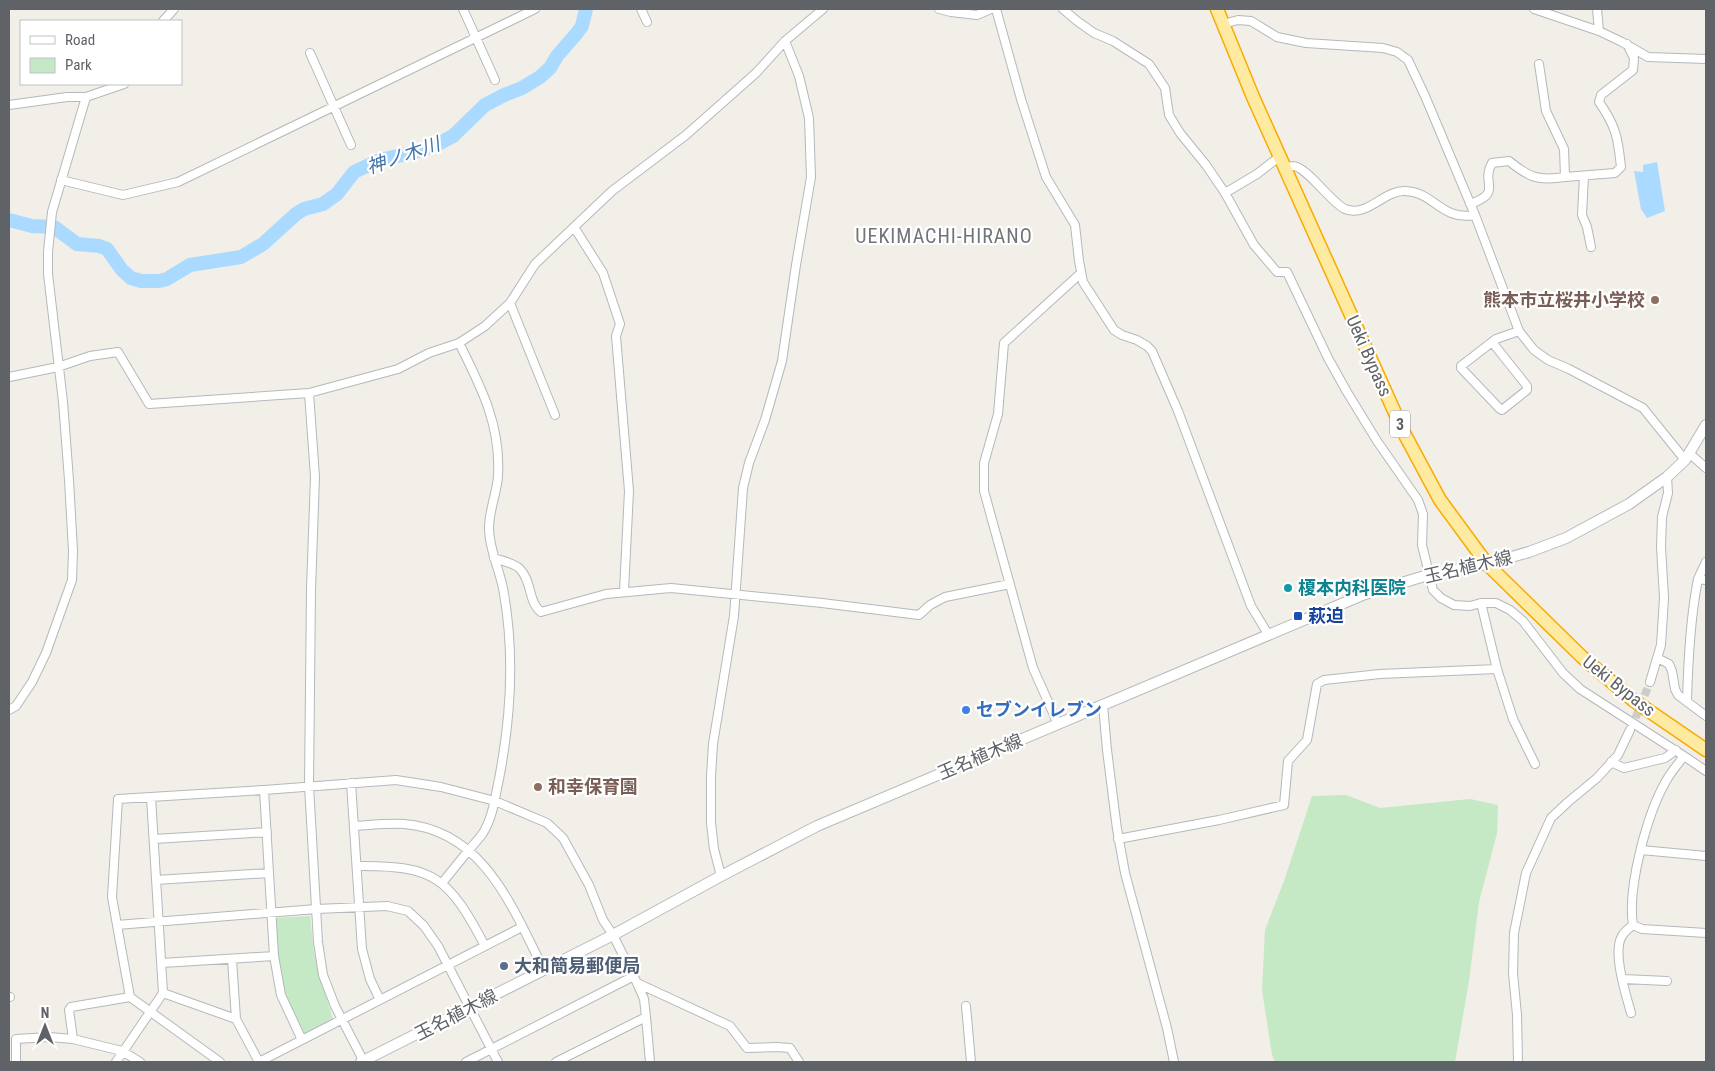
<svg xmlns="http://www.w3.org/2000/svg" width="1715" height="1071" font-family="'Roboto Condensed','Noto Sans JP',sans-serif">
<style>
.green{fill:#c5e8c5}
.water{fill:#aadaff}
.lines{fill:none;stroke-linecap:round;stroke-linejoin:round}
.river{stroke:#aadaff;stroke-width:14}
.minor-tunnel{stroke:#ccccc8;stroke-width:8;stroke-dasharray:8 4;stroke-linecap:butt}
.minor-casing{stroke:#b5b8bc;stroke-width:10}
.secondary-casing{stroke:#b6babf;stroke-width:12}
.trunk-casing{stroke:#f9ab00;stroke-width:15}
.minor{stroke:#fff;stroke-width:8}
.secondary{stroke:#fff;stroke-width:10}
.trunk{stroke:#feeaa1;stroke-width:12}
.education-dot{fill:#8d6e63;stroke:#fff;stroke-width:2}
.culture-dot{fill:#0f9aa8;stroke:#fff;stroke-width:2}
.transit-dot{fill:#1a4fb4;stroke:#fff;stroke-width:2}
.shop-dot{fill:#3f7fe0;stroke:#fff;stroke-width:2}
.service-dot{fill:#5c6f8a;stroke:#fff;stroke-width:2}
.labels{text-anchor:middle;stroke-width:4.5;stroke-linejoin:round;paint-order:stroke}
.shield{fill:#fff;stroke:#8f9295;stroke-width:1}
.shield-label{font-size:16px;font-weight:bold;fill:#5f6368}
.education-label{font-size:18px;font-weight:bold;fill:#785e54;stroke:#fff;text-anchor:end}
.street-label{font-size:18px;fill:#5f6368;stroke:#fff}
.culture-label{font-size:18px;font-weight:bold;fill:#0d838f;stroke:#fff;text-anchor:start}
.transit-label{font-size:18px;font-weight:bold;fill:#164399;stroke:#fff;text-anchor:start}
.shop-label{font-size:18px;font-weight:bold;fill:#366cbe;stroke:#fff;text-anchor:start}
.service-label{font-size:18px;font-weight:bold;fill:#4e5e75;stroke:#fff;text-anchor:start}
.water-label{font-size:19px;font-style:italic;fill:#4174aa;stroke:#fff}
.quarter-label{font-size:20px;letter-spacing:1px;fill:#70757a;stroke:#fff}
</style>
<rect width="100%" height="100%" fill="#f1efe8"/>
<!-- green -->
<path class="green" d="M1346,795L1380,808L1470,799L1498,805L1497,833L1479,902L1469,981L1455,1062H1275L1272,1055L1262,990L1265,930L1284,881L1312,796Z
M310,916L314,953L333,1020L304,1036L283,992L277,963L275,918Z"/>
<!-- water -->
<path class="water" d="M1657,162L1665,211L1647,218L1641,209L1634,171L1643,172V165Z"/>
<g class="lines">
<!-- river -->
<path class="river" d="M9,220L32,226L54,227L77,244L99,246L107,249L122,270L131,278L141,281H159L167,279L190,265L241,257L263,244L296,214L304,209L323,204L337,194L354,172L380,160L419,151L438,144L453,136L485,105L504,95L522,88L540,77L550,68L557,56L577,33L582,26L586,9"/>
<!-- minor-tunnel -->
<path class="minor-tunnel" d="M1631,729L1650,682"/>
<!-- minor casing -->
<g class="minor-casing">
<path id="minor" d="M463,9L495,80
M641,9L647,22
M939,9L951,12L977,15L991,9
M996,9L1021,99L1046,177L1075,225L1079,261L1083,282L1114,330L1122,335L1137,340L1147,346L1152,351L1178,411L1251,606L1268,634
M1063,9L1077,21L1094,33L1113,41L1149,64L1165,88L1169,115L1180,133L1206,165L1225,193L1254,245L1277,272H1287L1328,358L1347,392L1377,441L1418,500L1423,514L1422,545L1433,590L1441,598L1454,605L1470,606L1481,603H1496L1510,610L1523,621L1563,673L1580,689L1684,756C1678,764 1671,772 1666,781C1647,814 1627,888 1633,925L1642,929L1706,933
M1534,9L1599,31L1622,42L1648,57L1706,59
M1597,9L1599,31
M163,21L174,9
M1223,24L1238,20L1251,21L1277,37L1306,43L1383,48L1397,52L1408,60L1425,96L1475,215L1519,331L1534,350L1548,360L1569,369L1643,408L1685,460
M310,53L351,145
M9,105L67,97H86L124,84
M1285,168C1287,168 1289,166 1292,166C1306,165 1330,202 1345,209C1367,218 1384,190 1405,191C1435,192 1440,221 1475,215
M1584,176L1582,215L1587,227L1591,247
M1565,177L1615,173L1621,167C1618,138 1616,126 1599,102L1601,95L1633,70L1634,58L1627,44
M61,180L123,195L178,182L535,9
M1225,193L1257,174L1279,157
M1470,204C1504,192 1480,184 1492,163L1509,161C1530,178 1538,181 1565,177L1564,149L1546,111L1539,64
M574,227L603,273L620,324L616,336L629,491L624,591
M510,303L555,415
M1492,342L1527,386V390L1502,410L1500,409L1461,368V366L1496,339L1519,331
M9,377L58,367L90,356L118,352L149,404L309,393L398,369L429,353L459,343L485,326L510,303L535,264L612,191L686,135L756,73L785,41L823,9
M309,393L315,477L311,589L309,786L318,942L323,975L335,1006L364,1062
M1689,453L1706,468
M494,558C502,561 515,563 520,569C532,581 528,602 541,612L606,594L671,588L822,603L919,615L930,605L945,597L1010,584
M1698,579L1706,562
M1481,603L1497,669L1513,719L1535,764
M1657,658L1669,664L1672,671L1675,689L1678,695L1706,716
M1650,682L1661,645L1664,598L1661,547L1662,517L1668,493L1667,477
M1687,702C1688,661 1690,619 1698,579L1706,580
M1103,705L1107,750L1117,829L1125,873L1167,1028L1174,1062
M9,710L16,706L32,682L46,653L72,580L73,551L69,480L63,402L48,274V252L52,212L86,97
M1058,724L1033,668L984,491V463L998,414L1004,343L1081,273
M1684,756L1706,771
M1611,762L1624,768L1665,758L1676,750
M351,783L362,949L370,979L380,1000
M264,790L274,956L281,995L302,1040
M354,826C370,825 387,823 404,824C484,830 513,909 544,970
M154,839L267,832
M1118,839L1219,820L1284,805L1288,761L1307,740L1317,684L1324,680L1380,674L1497,669
M1641,850L1706,856
M357,866C435,865 449,878 485,946
M721,876L714,849L711,823V776L713,744L734,616L743,488L749,463L765,420L782,361L796,265L811,177L809,118L799,76L785,41
M156,880L269,873
M442,883C451,872 460,861 468,851C473,845 479,839 483,833C493,817 495,797 499,779C511,717 515,657 504,594C501,572 489,551 489,528C489,510 497,493 498,476C501,425 481,387 459,343
M117,925L130,997L220,1062
M232,959L236,1019
M162,963L274,956
M1623,979L1667,981
M637,983L730,1026L747,1048L777,1047L790,1048L799,1062
M163,993L236,1019L259,1062
M9,997H10
M130,997L71,1007L69,1010L73,1039L122,1051L140,1062
M966,1006L971,1062
M1631,1013C1626,995 1612,952 1622,936C1625,931 1629,928 1633,925
M646,1017L650,1062
M16,1062V1039L49,1037L73,1039
M116,1062L163,993L151,797
M259,1062L522,927
M466,1062L634,976
M498,1062L438,946L424,926L408,911L387,906L316,909L117,925L112,897L118,799L264,790L396,780L441,787L495,801L547,823L563,838L589,885L603,920L613,935L637,983L644,999L646,1017L556,1062
M1518,1062L1517,1015L1513,973L1514,933L1526,873L1551,818L1568,802L1597,778L1618,755L1630,730"/>
</g>
<!-- secondary casing -->
<g class="secondary-casing">
<path id="secondary" d="M361,1062L613,935L721,876L817,826L1365,594L1428,575L1487,564L1529,552L1566,538L1629,504L1667,477L1685,460L1706,425"/>
</g>
<!-- trunk casing -->
<g class="trunk-casing">
<path id="trunk" d="M1217,9L1253,97L1404,433L1440,500L1487,564L1582,657L1633,700L1706,750"/>
</g>
<!-- minor -->
<use href="#minor" class="minor"/>
<!-- secondary -->
<use href="#secondary" class="secondary"/>
<!-- trunk -->
<use href="#trunk" class="trunk"/>
</g>
<!-- markers -->
<g class="education-dot">
<circle cx="1655" cy="300" r="5"/>
<circle cx="538" cy="787" r="5"/>
</g>
<circle class="culture-dot" cx="1288" cy="588" r="5"/>
<rect class="transit-dot" x="1293" y="611" width="10" height="10" rx="2.5"/>
<circle class="shop-dot" cx="966" cy="710" r="5"/>
<circle class="service-dot" cx="504" cy="966" r="5"/>
<g class="labels">
<!-- shield labels -->
<rect class="shield" x="1390" y="410.5" width="20" height="27" rx="4"/>
<g class="shield-label">
<text x="1400" y="430">3</text>
</g>
<!-- education labels -->
<g class="education-label">
<text x="1645" y="306">熊本市立桜井小学校</text>
<text x="548" y="793" text-anchor="start">和幸保育園</text>
</g>
<!-- street labels -->
<g class="street-label">
<text transform="translate(1369 356) rotate(66)" y="6">Ueki Bypass</text>
<text transform="translate(1468 567) rotate(-13)" y="6">玉名植木線</text>
<text transform="translate(1619 686) rotate(38)" y="6">Ueki Bypass</text>
<text transform="translate(980 757) rotate(-23)" y="6">玉名植木線</text>
<text transform="translate(456 1015) rotate(-27)" y="6">玉名植木線</text>
</g>
<!-- culture labels -->
<g class="culture-label">
<text x="1298" y="594">榎本内科医院</text>
</g>
<!-- transit labels -->
<g class="transit-label">
<text x="1308" y="622">萩迫</text>
</g>
<!-- shop labels -->
<g class="shop-label">
<text x="976" y="716">セブンイレブン</text>
</g>
<!-- service labels -->
<g class="service-label">
<text x="514" y="972">大和簡易郵便局</text>
</g>
<!-- water labels -->
<g class="water-label">
<text transform="translate(403 155) rotate(-19)" y="7">神ノ木川</text>
</g>
<!-- quarter labels -->
<g class="quarter-label">
<text x="944" y="243">UEKIMACHI-HIRANO</text>
</g>
</g>
<!-- border -->
<rect width="1715" height="1071" fill="none" stroke="#5f6368" stroke-width="20"/>
<!-- legend -->
<rect x="20" y="20" width="162" height="65" fill="#ffffff" stroke="#bfc1c3"/>
<rect x="30" y="36" width="25" height="8" fill="#ffffff" stroke="#bfc1c3"/>
<text x="65" y="45" font-size="15" fill="#5f6368">Road</text>
<rect x="30" y="58" width="25" height="15" fill="#c5e8c5" stroke="#bfc1c3"/>
<text x="65" y="70" font-size="15" fill="#5f6368">Park</text>
<!-- north arrow -->
<g transform="translate(45 1026)" stroke="#ffffff" stroke-width="4" paint-order="stroke">
<path d="M0-4L9 19L0 12L-9 19Z" fill="#5f6368"/>
<text y="-8" font-size="14" font-weight="bold" text-anchor="middle" fill="#5f6368">N</text>
</g>
</svg>
